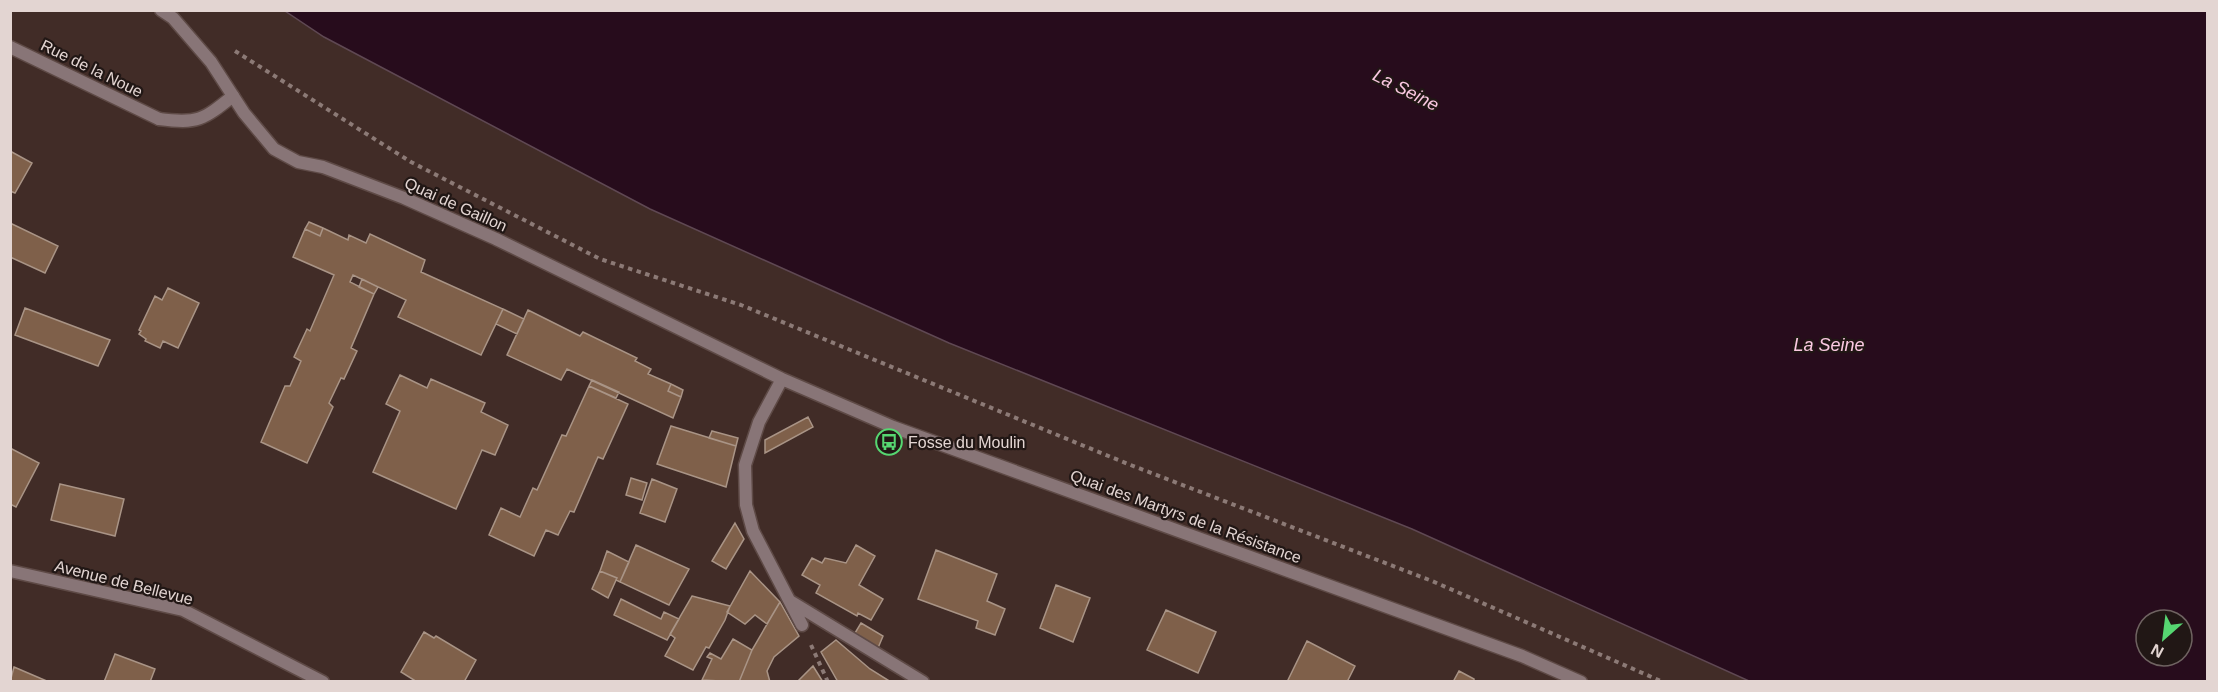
<svg xmlns="http://www.w3.org/2000/svg" width="2218" height="692" font-family="Helvetica,sans-serif">
<style>
.water{fill:#270c1c;stroke:#5f4853;stroke-width:1.5;fill-rule:evenodd}
.building{fill:#7f604a;stroke:#a99486;stroke-width:1.5}
.lines{fill:none;stroke-linecap:round;stroke-linejoin:round}
.lane-casing{stroke:#5e4a46;stroke-width:15}
.street-casing{stroke:#5e4a46;stroke-width:15}
.path{stroke:#8c7a76;stroke-width:4;stroke-dasharray:4.5 4.5;stroke-linecap:butt}
.lane{stroke:#887577;stroke-width:12}
.street{stroke:#887577;stroke-width:12}
.labels{text-anchor:middle;stroke-width:4.5;stroke-linejoin:round;paint-order:stroke}
.street-label{font-size:16px;fill:#e3d5d2;stroke:#211715}
.poi-label{font-size:16px;fill:#e3d5d2;stroke:#211715;text-anchor:start}
.water-label{font-size:18px;font-style:italic;fill:#fbc9e2;stroke:#211715}
</style>
<rect width="100%" height="100%" fill="#412c27"/>
<!-- water -->
<path class="water" d="M285,11H2207V681H1749L1412,529L949,343L650,209L324,37ZM2146,620H2182V656H2146Z"/>
<!-- building -->
<path class="building" d="M10,151L32,163L15,193L10,191Z
M309,222L323,228L320,236L305,229Z
M10,223L58,246L45,273L10,257Z
M323,228L348,240L349,235L366,243L370,234L425,260L421,272L503,309L481,355L398,317L406,300L353,275L350,282L374,294L351,348L357,351L344,379L341,378L329,403L333,407L307,463L261,442L285,386H290L301,361L294,357L307,329L310,331L334,275L293,257L305,229L320,236Z
M362,279L378,287L374,294L359,287Z
M168,288L199,303L178,348L163,341L160,348L145,341L146,339L139,334L141,331L139,330L155,296L162,300Z
M25,308L110,340L98,366L15,335Z
M503,309L524,319L517,334L496,324Z
M528,310L580,336L583,332L637,358L635,361L651,369L648,374L671,384L668,391L681,397L673,418L567,369L561,380L507,355Z
M400,375L427,388L431,379L485,403L481,412L508,425L495,455L482,450L456,509L373,472L400,411L386,404Z
M592,380L619,392L616,398L589,386Z
M671,384L683,390L681,397L668,391Z
M589,386L628,404L603,459L598,457L574,512L570,511L558,535L546,530L534,556L489,535L501,508L520,517L533,488L537,490L562,435L566,436Z
M808,417L813,427L765,453V440Z
M671,426L736,446L726,487L657,464Z
M712,431L738,438L736,446L709,438Z
M10,448L39,463L16,507L10,504Z
M631,478L647,483L642,500L626,495Z
M652,479L677,489L665,522L640,513Z
M60,484L124,499L115,536L51,520Z
M735,523L744,539L726,569L712,561Z
M636,545L689,569L669,605L620,582Z
M856,545L875,556L859,585L883,599L871,620L858,613L857,616L816,593L820,585L802,575L812,558L822,563L825,558L846,563Z
M936,550L997,574L987,601L1005,609L995,635L976,628L978,621L918,599Z
M607,551L629,562L620,582L616,580L617,578L600,571Z
M600,571L617,578L608,598L592,589Z
M750,571L780,602L767,624L755,615L745,624L727,612Z
M1056,585L1090,598L1073,642L1040,628Z
M692,596L730,606L725,620L709,648L706,647L693,670L665,656L675,638L670,634Z
M621,599L661,619L664,612L679,619L667,640L614,615Z
M780,602L799,636L774,657L767,671L770,682H739L752,650Z
M1166,610L1216,632L1198,673L1147,650Z
M861,623L883,636L878,648L855,633Z
M424,632L434,638L436,636L476,660L464,682H417L401,672Z
M733,639L752,650L739,682L702,680L712,659L707,657L710,653L721,659Z
M836,640L870,669L891,682H838L821,652Z
M1307,641L1355,666L1347,682H1287Z
M115,654L155,669L150,682H104Z
M813,666L823,682H797Z
M14,667L49,682H10Z
M1459,671L1474,679V682H1453Z"/>
<g class="lines">
<!-- lane casing -->
<g class="lane-casing">
<path id="lane" d="M159,119C198,124 203,120 233,96"/>
</g>
<!-- street casing -->
<g class="street-casing">
<path id="street" d="M161,10L173,18L211,62L244,113L274,149L298,162L323,167L404,198L496,239L782,379L893,427L1522,656L1581,682
M10,47L159,119
M782,379L759,422L745,465L746,505L753,531L802,625
M10,571L183,610L323,682
M790,601L923,682"/>
</g>
<!-- path -->
<path class="path" d="M235,51L411,162L600,259L741,305L1128,464L1432,581L1663,682
M811,645L828,682"/>
<!-- lane -->
<use href="#lane" class="lane"/>
<!-- street -->
<use href="#street" class="street"/>
</g>
<!-- icons -->
<defs>
<g id="bus-ring" transform="scale(1.35)"><circle r="9.5" fill="#211715" stroke="#56d671" stroke-width="1.5"/><path d="M-5-6H5V4H4V6H2V4H-2V6H-4V4H-5ZM-3.5-4V0h7V-4ZM-3.5 1.2v1.5H-2V1.2ZM2 1.2v1.5H3.5V1.2Z" fill="#56d671"/></g>
</defs>
<g fill-rule="evenodd">
<use href="#bus-ring" x="889" y="442"/>
</g>
<g class="labels">
<!-- street labels -->
<g class="street-label">
<text transform="translate(92 68) rotate(26)" y="6">Rue de la Noue</text>
<text transform="translate(456 204) rotate(24)" y="6">Quai de Gaillon</text>
<text transform="translate(1186 516) rotate(20)" y="6">Quai des Martyrs de la Résistance</text>
<text transform="translate(124 582) rotate(14)" y="6">Avenue de Bellevue</text>
</g>
<!-- poi labels -->
<g class="poi-label">
<text x="908" y="448">Fosse du Moulin</text>
</g>
<!-- water labels -->
<g class="water-label">
<text transform="translate(1406 90) rotate(27)" y="6">La Seine</text>
<text x="1829" y="351">La Seine</text>
</g>
</g>
<!-- border -->
<rect width="2218" height="692" fill="none" stroke="#e3d5d2" stroke-width="24"/>
<!-- north arrow -->
<g transform="translate(2164 638) rotate(208)"><circle r="28" fill="#211715" stroke="#6f6361" stroke-width="1.5"/>
<path d="M0-4.5L10 22L0 15L-10 22Z" fill="#56d671"/>
<text y="-9" font-size="16" font-weight="bold" text-anchor="middle" fill="#e3d5d2">N</text>
</g>
</svg>
